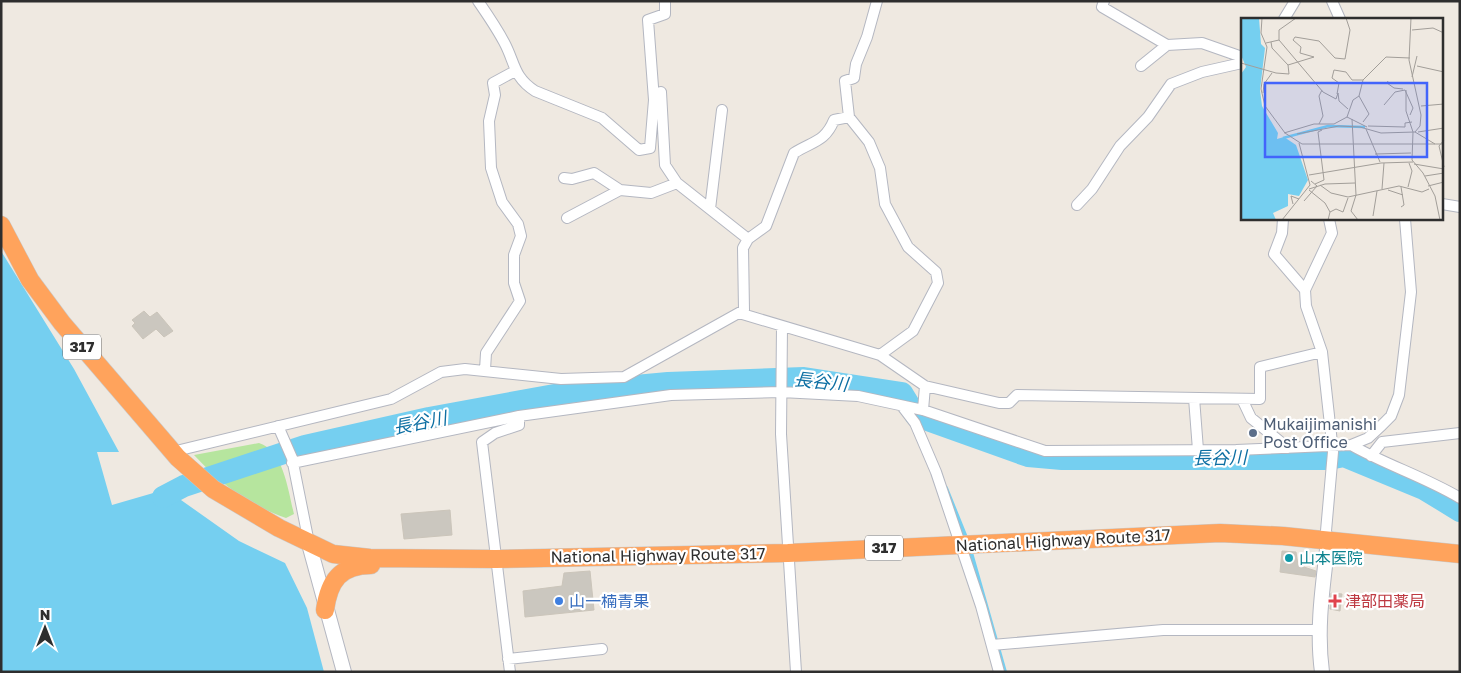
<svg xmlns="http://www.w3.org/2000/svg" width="1461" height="673" font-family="'Golos Text','Noto Sans JP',sans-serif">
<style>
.green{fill:#b6e59e}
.water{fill:#75cff0}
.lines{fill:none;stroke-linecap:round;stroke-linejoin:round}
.stream{stroke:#75cff0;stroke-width:4}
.river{stroke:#75cff0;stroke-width:22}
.building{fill:#cbc7bf;stroke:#cbc5ba}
.street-casing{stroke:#b4b7c1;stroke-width:12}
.secondary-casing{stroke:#b4b7c1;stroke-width:16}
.highway-casing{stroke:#c9c9c9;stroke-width:19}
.street{stroke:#fff;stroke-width:10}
.secondary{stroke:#fff;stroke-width:14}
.highway{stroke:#ffa35c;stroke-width:18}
.service-dot{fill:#5c6f8a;stroke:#fff;stroke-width:2}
.culture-dot{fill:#0f9aa8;stroke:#fff;stroke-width:2}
.shop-dot{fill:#3f7fe0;stroke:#fff;stroke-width:2}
.health-dot{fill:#e0444e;stroke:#fff;stroke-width:2}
.labels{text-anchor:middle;stroke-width:4.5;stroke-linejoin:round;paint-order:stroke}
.shield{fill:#fff;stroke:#6d6d6d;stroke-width:1}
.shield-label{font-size:15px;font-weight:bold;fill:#2e2e2e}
.service-label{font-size:16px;fill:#4e5e75;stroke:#fff;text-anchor:start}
.street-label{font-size:16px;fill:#2e2e2e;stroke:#fff}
.culture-label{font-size:16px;fill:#0d838f;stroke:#fff;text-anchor:start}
.shop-label{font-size:16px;fill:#366cbe;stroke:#fff;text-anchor:start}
.health-label{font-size:16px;fill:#be3a42;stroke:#fff;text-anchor:start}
.water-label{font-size:18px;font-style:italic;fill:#0d6fa3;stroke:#fff}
.inset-river{fill:none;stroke:#75cff0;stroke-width:2.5}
.inset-road{fill:none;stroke:#a29e99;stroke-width:1}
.view{fill:#4264fb;fill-opacity:0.15;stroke:#4264fb;stroke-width:2.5}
.inset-edge{fill:none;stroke:#2e2e2e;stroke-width:2.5}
</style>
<rect width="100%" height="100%" fill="#efe9e1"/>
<!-- green -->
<path class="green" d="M259,443C284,451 288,491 294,514L286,518C247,504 222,485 194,455Z"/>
<!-- water -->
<path class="water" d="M1,251L74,369L119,452H97L112,505L174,487L181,500L239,541L285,563L307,608L324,672H1Z"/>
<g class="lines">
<!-- stream -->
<path class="stream" d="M946,488L967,540
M970,549L1005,672"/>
<!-- river -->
<path class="river" d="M163,497L184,486L305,446L429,418L571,392L668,383L804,378L902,393L916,416L1028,456L1062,459H1329L1344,456L1424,489L1460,511"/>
</g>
<!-- building -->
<path class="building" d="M144,311L150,317L157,312L173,331L164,337L156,329L143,339L132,326L135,323L132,320Z
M450,510L452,535L404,539L401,514Z
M1282,551L1296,552L1298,565L1316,571L1315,577L1280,572Z
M590,571L594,610L525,617L523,591L562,586L564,573Z
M1331,593L1342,594L1340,611L1330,609Z"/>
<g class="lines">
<!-- street casing -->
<g class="street-casing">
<path id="street" d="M478,1C487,14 496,27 504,42C515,62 513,77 535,91L602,118L639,150L650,148L654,100L658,93L661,92L665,165L677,183L748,239
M877,1L867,37L856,64L854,78L845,81L849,117L869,142L880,168L885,204L908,247L936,272L938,283L913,331L880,355
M1104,1L1102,7L1167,45L1202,43L1242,57
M1332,1L1340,19
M1284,19L1295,1
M1141,66L1167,45
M654,100L648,20L665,14V1
M564,178L572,179L594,173L620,190
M1442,204L1460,207
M1077,205L1092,189L1120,146L1148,117L1171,84L1202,72L1242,63
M710,209L722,110
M567,218L620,190L651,193L677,183
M1283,219L1282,233L1274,254L1305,290L1306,306L1322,352L1333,452L1326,531L1328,541
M1305,290L1332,233L1329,219
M739,313L880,355L925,386L923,410
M782,326L781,434L796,672
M485,370L486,353L520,301L514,283V255L521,236L518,224L502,202L491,168L489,121L495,95L493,83L515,71
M925,386L999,403H1009L1017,395L1260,399V367L1322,352
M1194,398L1198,450
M1242,399L1251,418L1288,448
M902,406L915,423L936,472L981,606L999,672
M278,426L292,458L309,543
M1351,445C1386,465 1425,477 1460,498
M172,452L391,399L441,372L465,369L561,379L624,377L744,310L743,248L748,239L766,226L794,153C813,141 825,142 834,120L849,117
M1371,456L1382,442L1460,433
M292,463L519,416L671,395L781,392L858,396L923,410L1045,451L1236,450L1351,445L1368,438L1382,425L1391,416L1399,395L1411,292L1405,219
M992,645L1163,630H1320
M508,659L602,649
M510,672L482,442L495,433L519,425V416"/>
</g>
<!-- secondary casing -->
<g class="secondary-casing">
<path id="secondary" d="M309,544L344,672
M1322,672C1316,628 1323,585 1328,541"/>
</g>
<!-- highway casing -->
<g class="highway-casing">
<path id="highway" d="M1,225L30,280L62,323L178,458L213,489L279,528L333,554L370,558L496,559L788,553L1220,533L1283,536L1460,554
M325,610C329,581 340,565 371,565"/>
</g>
<!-- street -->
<use href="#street" class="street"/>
<!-- secondary -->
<use href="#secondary" class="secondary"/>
<!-- highway -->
<use href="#highway" class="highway"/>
</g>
<!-- markers -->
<circle class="service-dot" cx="1253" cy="433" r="5"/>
<circle class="culture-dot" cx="1289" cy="558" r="5"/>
<circle class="shop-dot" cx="559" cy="601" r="5"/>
<path class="health-dot" d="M1332.5 593.5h5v5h5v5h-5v5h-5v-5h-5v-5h5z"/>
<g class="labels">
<!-- shield labels -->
<g class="shield">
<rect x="63" y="334.5" width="38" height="25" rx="4"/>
<rect x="865" y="535.5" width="38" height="25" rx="4"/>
</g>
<g class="shield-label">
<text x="82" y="352">317</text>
<text x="884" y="553">317</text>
</g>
<!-- service labels -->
<g class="service-label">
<text x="1263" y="430">Mukaijimanishi<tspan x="1263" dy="18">Post Office</tspan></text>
</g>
<!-- street labels -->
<g class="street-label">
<text transform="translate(1063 540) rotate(-3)" y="6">National Highway Route 317</text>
<text transform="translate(658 555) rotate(-1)" y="6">National Highway Route 317</text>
</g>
<!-- culture labels -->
<g class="culture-label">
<text x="1299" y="564">山本医院</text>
</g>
<!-- shop labels -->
<g class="shop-label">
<text x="569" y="607">山一楠青果</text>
</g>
<!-- health labels -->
<g class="health-label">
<text x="1345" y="607">津部田薬局</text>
</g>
<!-- water labels -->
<g class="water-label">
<text transform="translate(821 382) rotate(6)" y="6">長谷川</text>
<text transform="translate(420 423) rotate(-11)" y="6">長谷川</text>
<text transform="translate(1220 458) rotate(-1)" y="6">長谷川</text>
</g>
</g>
<!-- overview -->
<g transform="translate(1241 18)">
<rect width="202" height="202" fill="#efe9e1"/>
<path d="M0,0H18L20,26L24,30L19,72L21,88L37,115L36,121L43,119L55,127L67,162L58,178L47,176V188L32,195L35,202H0V56L5,49L0,37Z" fill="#75cff0"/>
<path class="inset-river" d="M42,120L87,108L124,109"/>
<path class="inset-road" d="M21,0L20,15L26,29L20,71L24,88M170,0L168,42L180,97L179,108L174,114M171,12L192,10L203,15M38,22L82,74L95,81L97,75L98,83L107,91M25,25L38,22V12L55,0M0,45L35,55L48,56L47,47L31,30L30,24M47,47L73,39L59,35L60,29L52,22L54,19L78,23L94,40L104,41L109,12L105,0M176,48L203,54M171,59L176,38M147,63L146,65L153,70L162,71M165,72V93L172,114L171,142L182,155L194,178L199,202M22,75L23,66L31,55M96,76L98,65L91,60L93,52L105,54L111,62H122L145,39L169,40M143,87L154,74L164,72L172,90L169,97M24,88L44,115L61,126H203M180,88L203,86M106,99L126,109M111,101L115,177L110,193L117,202M122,104L128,96L118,78L122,62M78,106L82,98L78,78L81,72M127,108L164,109V105L171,104M125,111L139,144M177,114L203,110M43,115L73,106H93L106,99L112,82L118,78M56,116L98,108L119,109L140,115L174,114L194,126M203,122L198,128L203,149M134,136L170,135M173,146L203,151M68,157L140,145L172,144M184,158L203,155M74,166L83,162L77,114L81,112M79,167L90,175L107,179L158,168L181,174L188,171M187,168L203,164M167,169L171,153L168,145M68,171L84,166L114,165M141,171L143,145M68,172L84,185L89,194L87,202M147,172L162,177M63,183L76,168L70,163M52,186L50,178L58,181M160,189L163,187L160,169M89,194L95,191L102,194L107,180M132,198L136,173M41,202L69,167L58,125"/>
<path class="view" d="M24,65H186V139H24Z"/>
<rect width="202" height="202" class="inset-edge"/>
</g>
<!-- border -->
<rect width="1461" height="673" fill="none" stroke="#2e2e2e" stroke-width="5"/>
<!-- north arrow -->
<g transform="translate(45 628)" stroke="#ffffff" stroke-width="4" paint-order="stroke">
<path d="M0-4L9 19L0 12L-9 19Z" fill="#2e2e2e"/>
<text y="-8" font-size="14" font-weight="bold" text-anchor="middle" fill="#2e2e2e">N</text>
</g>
</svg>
